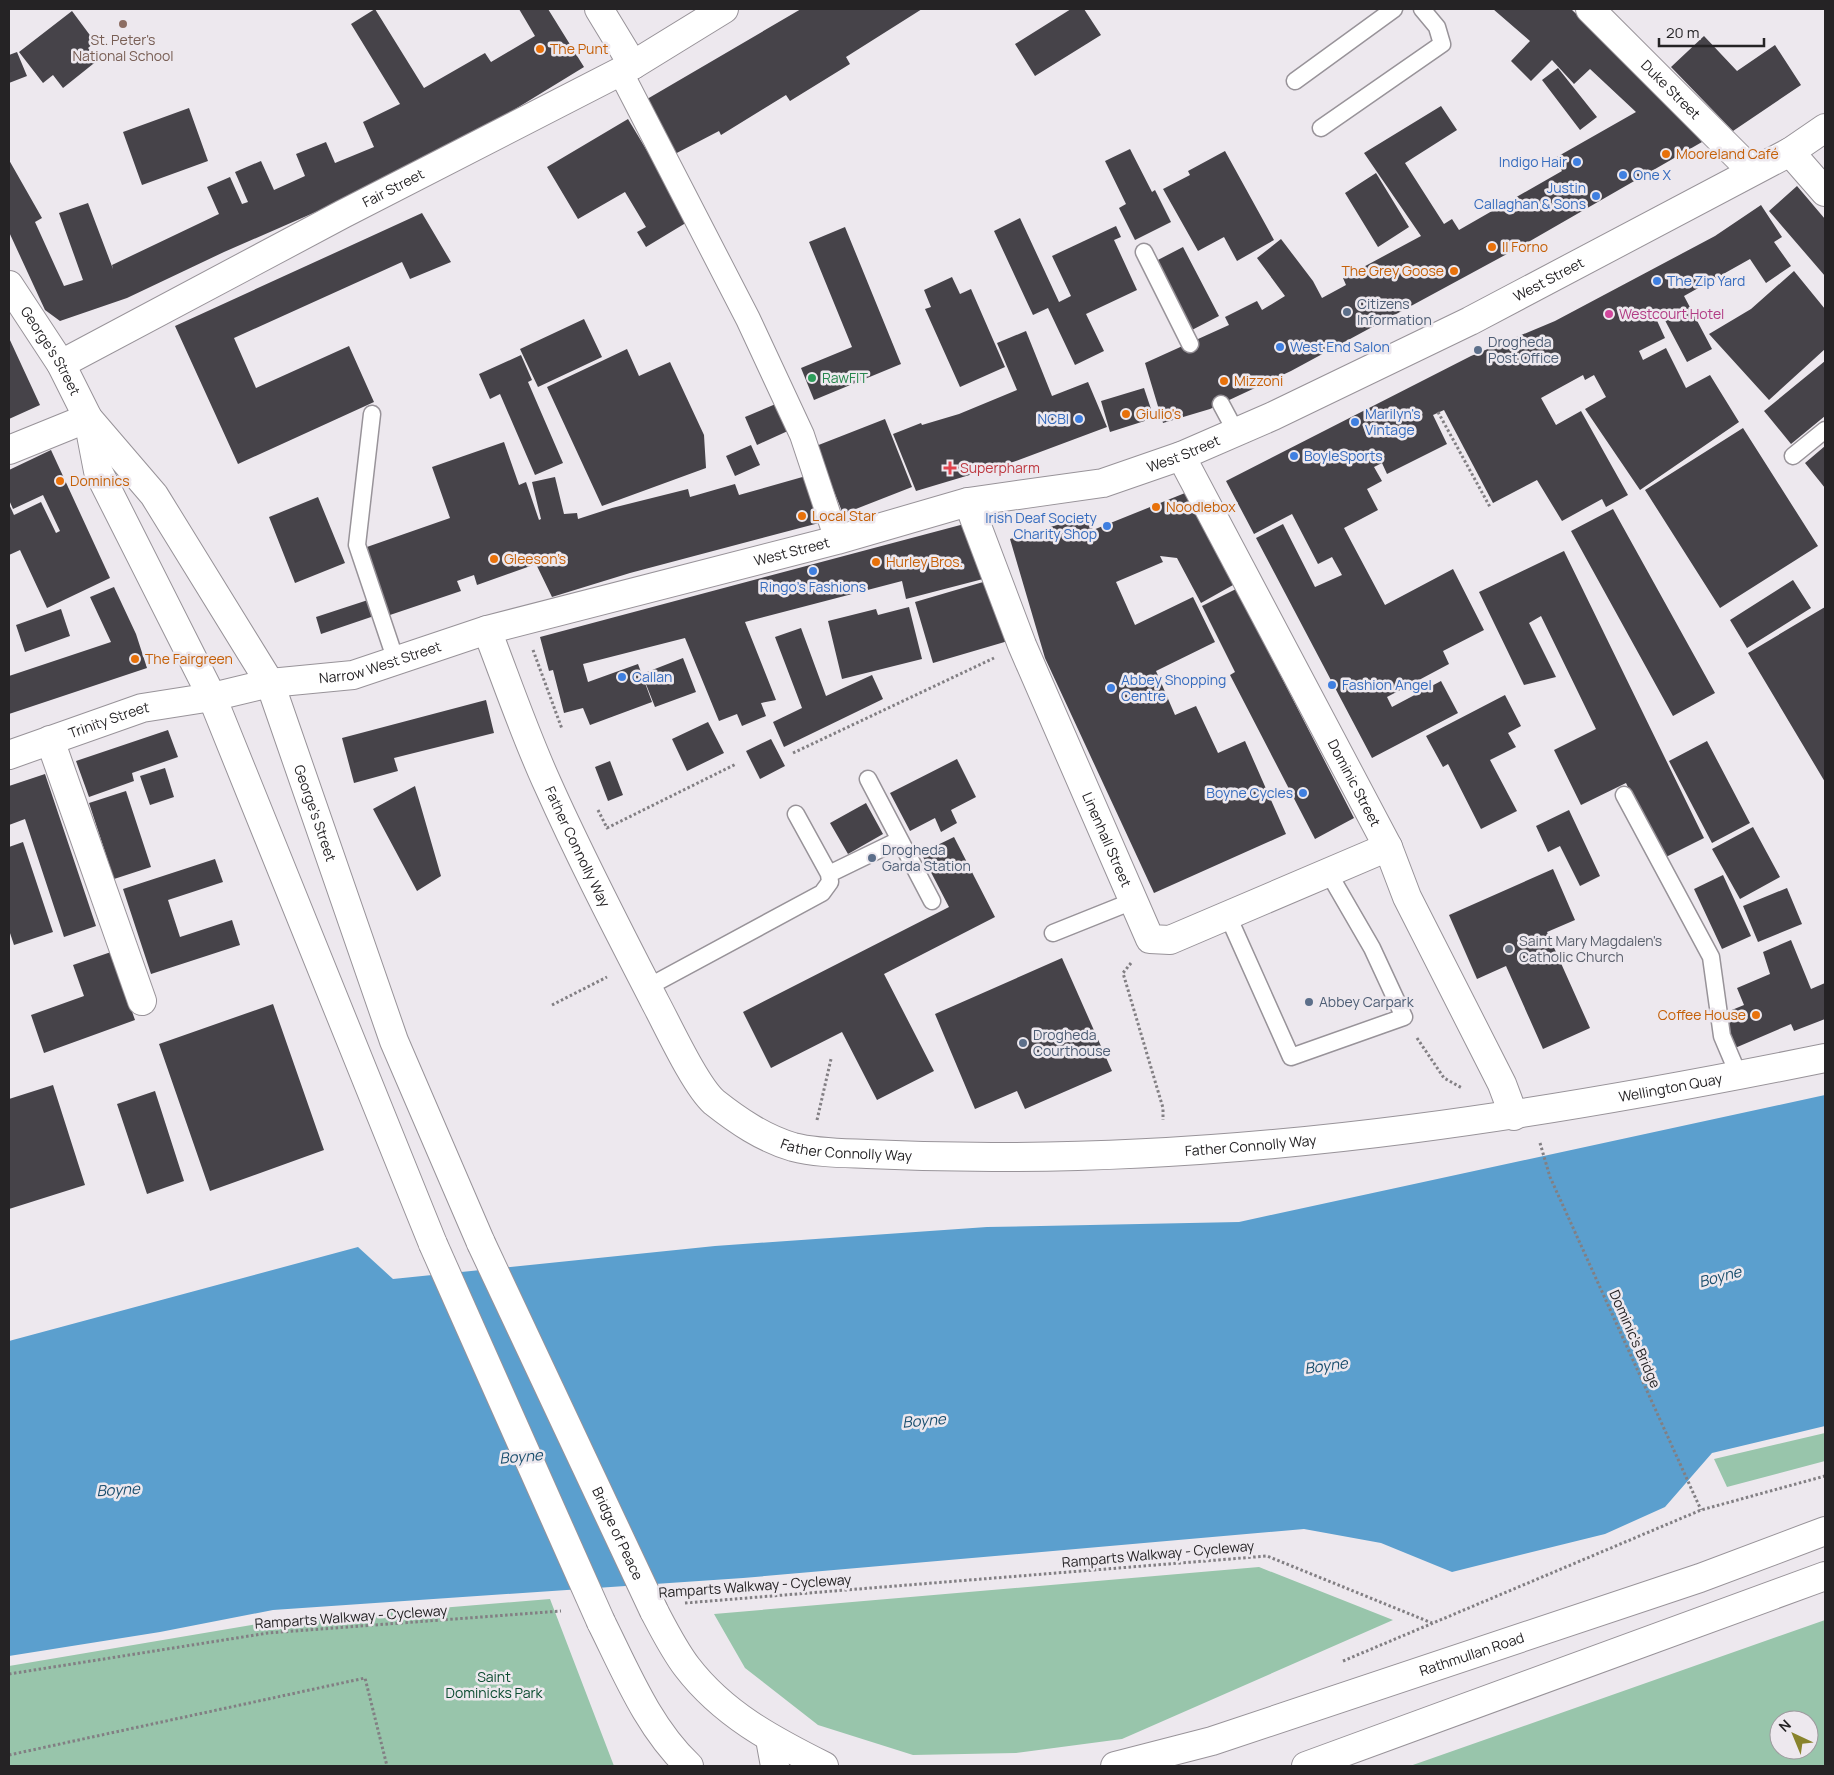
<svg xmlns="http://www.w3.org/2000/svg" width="1834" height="1775" font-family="Manrope,sans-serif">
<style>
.green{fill:#98c5ab;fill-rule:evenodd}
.water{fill:#5b9fce}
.building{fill:#464349}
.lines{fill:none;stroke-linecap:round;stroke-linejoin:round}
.service-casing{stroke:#989399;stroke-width:19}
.pedestrian-casing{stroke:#989399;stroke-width:26}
.minor-casing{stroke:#989399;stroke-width:30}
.tertiary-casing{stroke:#989399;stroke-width:30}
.secondary-casing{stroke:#989399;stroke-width:30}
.path{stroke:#827f83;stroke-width:3;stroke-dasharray:2.5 2.5;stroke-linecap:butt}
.service{stroke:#fff;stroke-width:16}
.pedestrian{stroke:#fff;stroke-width:24}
.minor{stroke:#fff;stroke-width:28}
.tertiary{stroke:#fff;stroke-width:28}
.secondary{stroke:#fff;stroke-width:28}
.secondary-bridge-casing{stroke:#989399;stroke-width:30;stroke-linecap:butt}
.secondary-bridge{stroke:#fff;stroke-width:28}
.education-dot{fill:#8d6e63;stroke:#ede8ee;stroke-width:2}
.food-dot{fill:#e8710a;stroke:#ede8ee;stroke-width:2}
.shop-dot{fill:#3f7fe0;stroke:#ede8ee;stroke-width:2}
.service-dot{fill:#5c6f8a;stroke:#ede8ee;stroke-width:2}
.hotel-dot{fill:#d1479c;stroke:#ede8ee;stroke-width:2}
.leisure-dot{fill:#2e9e5b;stroke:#ede8ee;stroke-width:2}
.health-dot{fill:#e0444e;stroke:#ede8ee;stroke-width:2}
.worship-dot{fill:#6b7280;stroke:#ede8ee;stroke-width:2}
.labels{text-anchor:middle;stroke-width:5;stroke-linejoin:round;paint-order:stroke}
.education-label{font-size:14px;fill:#785e54;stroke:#ede8ee}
.food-label{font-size:14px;fill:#c56008;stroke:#ede8ee;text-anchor:start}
.street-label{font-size:14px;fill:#252325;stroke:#ede8ee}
.shop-label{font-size:14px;fill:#366cbe;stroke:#ede8ee;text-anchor:start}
.service-label{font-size:14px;fill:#4e5e75;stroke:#ede8ee;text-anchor:start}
.hotel-label{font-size:14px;fill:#b23c85;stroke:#ede8ee;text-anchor:start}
.leisure-label{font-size:14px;fill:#27864d;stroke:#ede8ee;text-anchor:start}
.health-label{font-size:14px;fill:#be3a42;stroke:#ede8ee;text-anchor:start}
.worship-label{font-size:14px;fill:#5b616d;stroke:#ede8ee;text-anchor:start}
.park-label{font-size:14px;fill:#0b4b30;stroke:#ede8ee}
.water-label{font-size:15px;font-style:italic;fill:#184d6d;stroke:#ede8ee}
</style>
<rect width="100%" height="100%" fill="#ede8ee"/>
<!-- green -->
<path class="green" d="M1825,1433V1461L1727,1487L1714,1459Z
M1259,1567L1393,1620L1122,1739L1016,1753L913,1755L818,1725L745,1668L714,1614Z
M550,1599L614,1766H9V1666L270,1622Z
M1825,1620V1766H1410ZM1779,1720H1809V1750H1779Z"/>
<!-- water -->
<path class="water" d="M1825,1095V1426L1712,1453L1665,1507L1605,1534L1452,1572L1381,1543L1304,1529L743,1578L273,1610L160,1632L9,1656V1341L358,1247L393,1279L715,1246L987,1227L1239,1222Z"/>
<!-- building -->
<path class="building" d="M375,9L424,88L485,53L491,62L535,36L519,9H548L584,67L489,125L350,197L224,252L127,298L60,321L45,310L9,232V160L42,218L35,222L64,286L83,280L59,213L88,203L113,269L112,265L219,214L207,187L230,177L242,204L248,202L235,172L261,161L274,190L305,176L296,154L326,142L335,163L374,147L363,122L400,104L351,24Z
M801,9H922L846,57L850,64L790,101L786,95L721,135L719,131L671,156L642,102Z
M1071,9H1084L1101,35L1035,76L1015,44Z
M1493,9H1571L1663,96L1702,142L1518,248L1291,371L1210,409L1163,423L1145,363L1229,325L1225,317L1257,301L1262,310L1285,296L1257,258L1281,239L1313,281L1322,298L1346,285L1343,278L1421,236L1364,153L1441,106L1457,130L1405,163L1444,224L1452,219L1459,230L1562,171L1555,158L1636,112L1590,69L1574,84L1552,60L1531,81L1511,61L1530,41Z
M72,11L95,42L88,48L98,60L63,88L53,75L43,83L19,52Z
M1704,36L1737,71L1775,45L1801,85L1733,131L1671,67Z
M17,52L27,76L9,83V55Z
M1558,68L1597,117L1580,130L1542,80Z
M189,108L208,161L142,185L123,132Z
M628,119L689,221L646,247L637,232L646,227L625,192L578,219L547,167Z
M1130,149L1152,192L1155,190L1171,222L1135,240L1119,208L1126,204L1105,161Z
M1225,151L1274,240L1237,261L1224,237L1198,251L1163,189L1190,175L1188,171Z
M1376,173L1409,227L1378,247L1345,193Z
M1797,186L1825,219V276L1769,211Z
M1761,205L1782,237L1774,242L1791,266L1766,283L1750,259L1684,296L1712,349L1687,362L1659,309L1653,312L1665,338L1639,351L1643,360L1666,348L1686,388L1710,375L1739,422L1640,490L1585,409L1606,397L1594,375L1585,380L1583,375L1541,398L1556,425L1581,411L1628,495L1606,507L1602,499L1562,521L1537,480L1493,503L1444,410L1433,415L1447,444L1387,474L1382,463L1374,467L1382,481L1367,489L1378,510L1344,528L1385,605L1453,569L1484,630L1443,651L1449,664L1387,697L1392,707L1441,681L1458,713L1372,758L1256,538L1283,524L1315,587L1342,575L1332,557L1318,564L1292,514L1254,534L1226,481L1471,356L1555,321L1715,236Z
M422,213L451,262L410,279L402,262L234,338L256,388L349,346L374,402L238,464L175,326Z
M1020,218L1059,302L1071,296L1052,256L1116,226L1121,237L1114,240L1137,290L1086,314L1104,351L1075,365L1048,308L1033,315L994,231Z
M845,227L901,364L814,400L801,368L852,347L809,242Z
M1183,247L1219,316L1190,331L1154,262Z
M1794,271L1825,309V349L1769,400L1709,334L1751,309Z
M952,277L960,294L971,289L1005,367L960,387L925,309L931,307L924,290Z
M584,319L602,357L538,387L520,349Z
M1026,331L1052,396L1088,382L1107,427L1013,462L916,491L893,434L921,423L922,425L959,414L1017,390L997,343Z
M9,338L40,405L9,419Z
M627,349L639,376L670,362L704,435L706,468L602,506L547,387Z
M521,355L532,380L528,382L563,463L535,475L500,394L490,399L479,374Z
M1825,361V416L1791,444L1764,411Z
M1144,388L1154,418L1110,432L1101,401Z
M778,403L790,430L757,445L745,417Z
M885,419L912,487L843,514L816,446Z
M1743,428L1818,546L1720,608L1645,490Z
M504,442L519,485L526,482L539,520L541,519L532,482L555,477L564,514L577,513L578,519L612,508L688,489L690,497L735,484L739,495L806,476L819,523L630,573L552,597L536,564L477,585L474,575L457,581L461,591L387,616L364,548L450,518L432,467Z
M751,445L760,465L735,476L726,456Z
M1825,446V488L1805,463Z
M51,450L110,578L47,608L20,550L9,555V504L14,515L41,502L56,533L60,531L43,495L13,509L9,500V470Z
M1185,493L1233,585L1201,603L1177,558L1160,556L1163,562L1116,582L1135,625L1193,597L1215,642L1156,671L1175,715L1196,706L1218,753L1245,741L1286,834L1154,893L1045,658L1010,539L1087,516L1093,530Z
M318,497L345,563L295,583L269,517Z
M1613,509L1715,693L1673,716L1571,531Z
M968,523L983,579L906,599L902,581L745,622L776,700L761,703L766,716L742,726L737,714L719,721L685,638L583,664L588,682L638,664L652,702L590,725L583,708L564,713L553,670L549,671L540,637Z
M1564,551L1704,838L1662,859L1626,783L1581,805L1554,750L1596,729L1541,616L1529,623L1556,677L1524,685L1479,592Z
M990,580L1008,641L933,663L915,602Z
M1793,580L1811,608L1747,648L1730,620Z
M114,587L136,634L147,668L9,714V676L111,642L90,597Z
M1236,589L1354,818L1315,839L1230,675L1235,672L1202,606Z
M368,600L374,616L321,634L316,617Z
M909,607L922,659L842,679L828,621L876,609L878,615Z
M1825,607V782L1748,653Z
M61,609L70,636L25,652L16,625Z
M801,628L826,696L872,675L883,699L784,747L773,722L802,708L775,637Z
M683,658L696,692L655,707L642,674Z
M1505,695L1521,726L1508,733L1516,747L1490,760L1517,811L1481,829L1448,764L1443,767L1426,736Z
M486,700L494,733L394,758L398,771L354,783L342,738Z
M708,722L724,753L687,771L672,739Z
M168,730L178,757L132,773L134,781L89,797L76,761Z
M771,739L785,766L760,779L746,751Z
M1707,741L1750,823L1712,843L1669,761Z
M957,759L976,797L951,810L957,823L941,832L935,818L910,831L890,793Z
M610,761L623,795L608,801L595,767Z
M165,768L174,797L150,805L140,776Z
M45,774L96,926L64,937L25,819L9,825V786Z
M415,786L441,876L417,891L373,809Z
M126,791L151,867L114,879L89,803Z
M866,803L883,834L848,854L830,823Z
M1569,810L1600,876L1580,886L1560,846L1548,852L1536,826Z
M1753,827L1780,877L1740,899L1712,849Z
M954,837L995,917L884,974L934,1071L877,1100L842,1032L771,1068L743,1012L949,907L921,853Z
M23,842L53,932L14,945L9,930V847Z
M215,859L223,882L168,900L180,937L232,920L240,945L151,974L123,889Z
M1553,869L1575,920L1547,932L1590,1028L1543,1049L1506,966L1477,979L1449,915Z
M1723,875L1751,936L1722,949L1694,889Z
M1787,888L1802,924L1758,942L1743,906Z
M1791,940L1811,989L1825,983V1019L1794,1031L1791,1024L1735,1048L1722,1014L1744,1005L1737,988L1770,974L1763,952Z
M111,952L135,1020L44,1053L31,1015L84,996L73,965Z
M1062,958L1112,1071L1025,1109L1017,1091L975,1109L935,1014Z
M273,1004L324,1150L210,1191L159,1044Z
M53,1085L85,1185L9,1209V1099Z
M155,1091L184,1181L147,1194L117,1104Z"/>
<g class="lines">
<!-- service casing -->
<g class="service-casing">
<path id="service" d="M1295,81L1394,9
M1321,128L1442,44L1437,27L1422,9
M1144,252L1190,344
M1221,404L1236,432
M372,414L357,545L396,661
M1793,456L1825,430
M868,779L932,901
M1624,795L1711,957L1722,1036L1739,1076
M829,874L899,840
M1228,916L1291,1057L1404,1017L1372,948L1328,872
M1053,933L1133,901
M648,987L822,893L830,882L829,874L796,814"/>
</g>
<!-- pedestrian casing -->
<g class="pedestrian-casing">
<path id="pedestrian" d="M620,71L748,319L802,435L837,540"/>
</g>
<!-- minor casing -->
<g class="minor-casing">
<g id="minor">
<path d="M599,9L633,65"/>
<path id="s1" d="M1590,9L1752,171"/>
<path d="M1790,152L1825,192"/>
<path d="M9,450L88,418"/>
<path id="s2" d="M1181,456L1388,847L1407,897L1502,1084L1514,1116"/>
<path id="s3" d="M968,502L1022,645L1150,939L1170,940L1388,847"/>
<path d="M50,740L142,1001"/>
</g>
</g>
<!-- tertiary casing -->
<g class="tertiary-casing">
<g id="tertiary">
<path id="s4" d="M61,364L343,214L633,65L724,9"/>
<path id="s5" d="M487,630C507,682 525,735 548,785C581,859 618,930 655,1002C668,1026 695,1085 714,1102C738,1121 763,1138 793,1147C816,1153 843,1153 867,1154C909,1156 950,1157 992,1157C1274,1158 1549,1114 1825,1058"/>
<path d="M770,1739L775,1766"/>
</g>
</g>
<!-- secondary casing -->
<g class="secondary-casing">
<g id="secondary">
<path id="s6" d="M9,285L61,364L88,418L154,495L270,683L394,1041L481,1243"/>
<path d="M88,419L98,471L212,697L433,1244"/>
<path id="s7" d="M9,755L142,708L212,697L270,683L353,675L487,630L837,540L968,502L1103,483L1181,456L1273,416L1470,321L1790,152L1825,128"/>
<path d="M654,1611C664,1630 674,1650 687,1667C723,1714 772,1740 824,1766"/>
<path d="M601,1622C626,1672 648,1727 689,1766"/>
<path id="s8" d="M1115,1766L1212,1741L1700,1578L1825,1531"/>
<path d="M1306,1766L1825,1576"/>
</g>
</g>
<!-- path -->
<path class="path" d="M1438,412L1490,507
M533,650L562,729
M793,753L994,658
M598,810L607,828L736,764
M1131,963L1123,973L1163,1108V1120
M552,1005L607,977
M1417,1038L1444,1078L1462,1088
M817,1120L831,1059
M1540,1143L1550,1177L1701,1510
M685,1603L1267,1556L1432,1623
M1343,1661L1701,1510L1825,1476
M9,1674L268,1633L561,1611
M9,1755L365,1678L387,1766"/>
<!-- service -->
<use href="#service" class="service"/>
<!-- pedestrian -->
<use href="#pedestrian" class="pedestrian"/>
<!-- minor -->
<use href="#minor" class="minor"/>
<!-- tertiary -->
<use href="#tertiary" class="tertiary"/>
<!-- secondary -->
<use href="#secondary" class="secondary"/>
<!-- secondary-bridge casing -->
<g class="secondary-bridge-casing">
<g id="secondary-bridge">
<path id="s9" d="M481,1243L654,1611"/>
<path d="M433,1244L601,1622"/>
</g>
</g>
<!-- secondary-bridge -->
<use href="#secondary-bridge" class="secondary-bridge"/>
</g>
<!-- markers -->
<circle class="education-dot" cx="123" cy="24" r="5"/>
<g class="food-dot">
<circle cx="540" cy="49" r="5"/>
<circle cx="1666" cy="154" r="5"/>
<circle cx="1492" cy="247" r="5"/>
<circle cx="1454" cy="271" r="5"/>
<circle cx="1224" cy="381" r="5"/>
<circle cx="1126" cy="414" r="5"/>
<circle cx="60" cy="481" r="5"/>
<circle cx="1156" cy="507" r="5"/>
<circle cx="802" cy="516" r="5"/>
<circle cx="494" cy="559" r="5"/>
<circle cx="876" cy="562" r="5"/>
<circle cx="135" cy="659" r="5"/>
<circle cx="1756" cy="1015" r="5"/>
</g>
<g class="shop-dot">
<circle cx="1577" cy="162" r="5"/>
<circle cx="1623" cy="175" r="5"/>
<circle cx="1596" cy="196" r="5"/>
<circle cx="1657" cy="281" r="5"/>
<circle cx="1280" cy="347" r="5"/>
<circle cx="1079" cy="419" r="5"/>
<circle cx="1355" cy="422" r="5"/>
<circle cx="1294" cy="456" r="5"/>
<circle cx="1107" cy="526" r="5"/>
<circle cx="813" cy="571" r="5"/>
<circle cx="622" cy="677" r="5"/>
<circle cx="1332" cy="685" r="5"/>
<circle cx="1111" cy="688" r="5"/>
<circle cx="1303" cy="793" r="5"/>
</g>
<g class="service-dot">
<circle cx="1347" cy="312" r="5"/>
<circle cx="1478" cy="350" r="5"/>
<circle cx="872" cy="858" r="5"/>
<circle cx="1309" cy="1002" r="5"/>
<circle cx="1023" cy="1043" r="5"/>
</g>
<circle class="hotel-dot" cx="1609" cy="314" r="5"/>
<circle class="leisure-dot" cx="812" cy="378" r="5"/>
<path class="health-dot" d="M947.5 460.5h5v5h5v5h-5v5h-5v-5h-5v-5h5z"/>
<circle class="worship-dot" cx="1509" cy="949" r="5"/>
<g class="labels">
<!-- education labels -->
<g class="education-label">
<text x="123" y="45">St. Peter's<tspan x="123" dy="16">National School</tspan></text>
</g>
<!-- food labels -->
<g class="food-label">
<text x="550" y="54">The Punt</text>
<text x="1676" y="159">Mooreland Café</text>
<text x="1502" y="252">Il Forno</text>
<text x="1444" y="276" text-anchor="end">The Grey Goose</text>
<text x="1234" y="386">Mizzoni</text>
<text x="1136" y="419">Giulio's</text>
<text x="70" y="486">Dominics</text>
<text x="1166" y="512">Noodlebox</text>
<text x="812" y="521">Local Star</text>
<text x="504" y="564">Gleeson’s</text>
<text x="886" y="567">Hurley Bros.</text>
<text x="145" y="664">The Fairgreen</text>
<text x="1746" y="1020" text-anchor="end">Coffee House</text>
</g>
<!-- street labels -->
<g class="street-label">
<text dy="5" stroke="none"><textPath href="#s1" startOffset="114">Duke Street</textPath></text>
<text dy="5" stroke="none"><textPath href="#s4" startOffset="376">Fair Street</textPath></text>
<text dy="5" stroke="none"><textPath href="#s7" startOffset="1621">West Street</textPath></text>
<text dy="5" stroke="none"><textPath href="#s6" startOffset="78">George's Street</textPath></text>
<text dy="5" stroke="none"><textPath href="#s7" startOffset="1216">West Street</textPath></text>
<text dy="5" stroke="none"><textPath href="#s7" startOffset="811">West Street</textPath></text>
<text dy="5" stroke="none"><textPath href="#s7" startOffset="384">Narrow West Street</textPath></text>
<text dy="5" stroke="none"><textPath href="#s7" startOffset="106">Trinity Street</textPath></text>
<text dy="5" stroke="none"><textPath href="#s2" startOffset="370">Dominic Street</textPath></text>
<text dy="5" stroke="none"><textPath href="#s6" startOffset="615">George's Street</textPath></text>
<text dy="5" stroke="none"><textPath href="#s3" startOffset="365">Linenhall Street</textPath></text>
<text dy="5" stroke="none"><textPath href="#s5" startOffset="235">Father Connolly Way</textPath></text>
<text dy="5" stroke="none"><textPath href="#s5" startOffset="1499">Wellington Quay</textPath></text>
<text dy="5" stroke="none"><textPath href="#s5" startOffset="1075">Father Connolly Way</textPath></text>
<text dy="5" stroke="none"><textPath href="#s5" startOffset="670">Father Connolly Way</textPath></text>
<text transform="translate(1635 1339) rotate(66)" y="5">Dominic's Bridge</text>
<text dy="5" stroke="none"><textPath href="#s9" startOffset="321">Bridge of Peace</textPath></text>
<text transform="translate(1158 1554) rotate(-5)" y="5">Ramparts Walkway - Cycleway</text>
<text transform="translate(755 1586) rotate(-4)" y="5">Ramparts Walkway - Cycleway</text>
<text transform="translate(351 1617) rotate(-4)" y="5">Ramparts Walkway - Cycleway</text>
<text dy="5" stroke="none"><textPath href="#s8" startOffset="374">Rathmullan Road</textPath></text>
</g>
<!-- shop labels -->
<g class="shop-label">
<text x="1567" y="167" text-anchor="end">Indigo Hair</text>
<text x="1633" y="180">One X</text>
<text x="1586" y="193" text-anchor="end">Justin<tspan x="1586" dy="16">Callaghan &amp; Sons</tspan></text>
<text x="1667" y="286">The Zip Yard</text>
<text x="1290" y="352">West End Salon</text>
<text x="1365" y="419">Marilyn's<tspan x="1365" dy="16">Vintage</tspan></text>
<text x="1069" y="424" text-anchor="end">NCBI</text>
<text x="1304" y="461">BoyleSports</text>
<text x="1097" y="523" text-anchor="end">Irish Deaf Society<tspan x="1097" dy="16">Charity Shop</tspan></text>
<text x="813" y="592" text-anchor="middle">Ringo's Fashions</text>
<text x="632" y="682">Callan</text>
<text x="1121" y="685">Abbey Shopping<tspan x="1121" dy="16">Centre</tspan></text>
<text x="1342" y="690">Fashion Angel</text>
<text x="1293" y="798" text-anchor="end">Boyne Cycles</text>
</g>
<!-- service labels -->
<g class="service-label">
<text x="1357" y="309">Citizens<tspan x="1357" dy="16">Information</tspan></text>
<text x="1488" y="347">Drogheda<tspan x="1488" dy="16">Post Office</tspan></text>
<text x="882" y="855">Drogheda<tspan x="882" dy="16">Garda Station</tspan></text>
<text x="1319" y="1007">Abbey Carpark</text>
<text x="1033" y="1040">Drogheda<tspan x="1033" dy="16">Courthouse</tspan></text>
</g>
<!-- hotel labels -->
<g class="hotel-label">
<text x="1619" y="319">Westcourt Hotel</text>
</g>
<!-- leisure labels -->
<g class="leisure-label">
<text x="822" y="383">RawFIT</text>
</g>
<!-- health labels -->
<g class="health-label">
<text x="960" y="473">Superpharm</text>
</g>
<!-- worship labels -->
<g class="worship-label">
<text x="1519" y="946">Saint Mary Magdalen's<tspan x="1519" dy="16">Catholic Church</tspan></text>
</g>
<!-- park labels -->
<g class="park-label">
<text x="494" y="1682">Saint<tspan x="494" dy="16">Dominicks Park</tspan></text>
</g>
<!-- water labels -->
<g class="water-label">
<text transform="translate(1720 1277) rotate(-15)" y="5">Boyne</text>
<text transform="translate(1326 1366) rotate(-8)" y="5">Boyne</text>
<text transform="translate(924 1421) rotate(-5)" y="5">Boyne</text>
<text transform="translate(521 1457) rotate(-5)" y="5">Boyne</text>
<text transform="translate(118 1490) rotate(-3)" y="5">Boyne</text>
</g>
</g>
<!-- border -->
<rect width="1834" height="1775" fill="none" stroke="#252325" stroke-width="20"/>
<!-- north arrow -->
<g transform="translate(1794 1735) rotate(316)"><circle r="24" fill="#ede8ee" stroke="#9d999e"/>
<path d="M0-4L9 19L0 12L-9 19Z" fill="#88832c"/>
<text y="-8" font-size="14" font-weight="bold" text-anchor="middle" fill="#252325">N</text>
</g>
<!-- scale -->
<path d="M1659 38v8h105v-8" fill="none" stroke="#252325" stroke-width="2.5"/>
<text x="1666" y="38" font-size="15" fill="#252325" stroke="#ede8ee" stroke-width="4" paint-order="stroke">20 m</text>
</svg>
